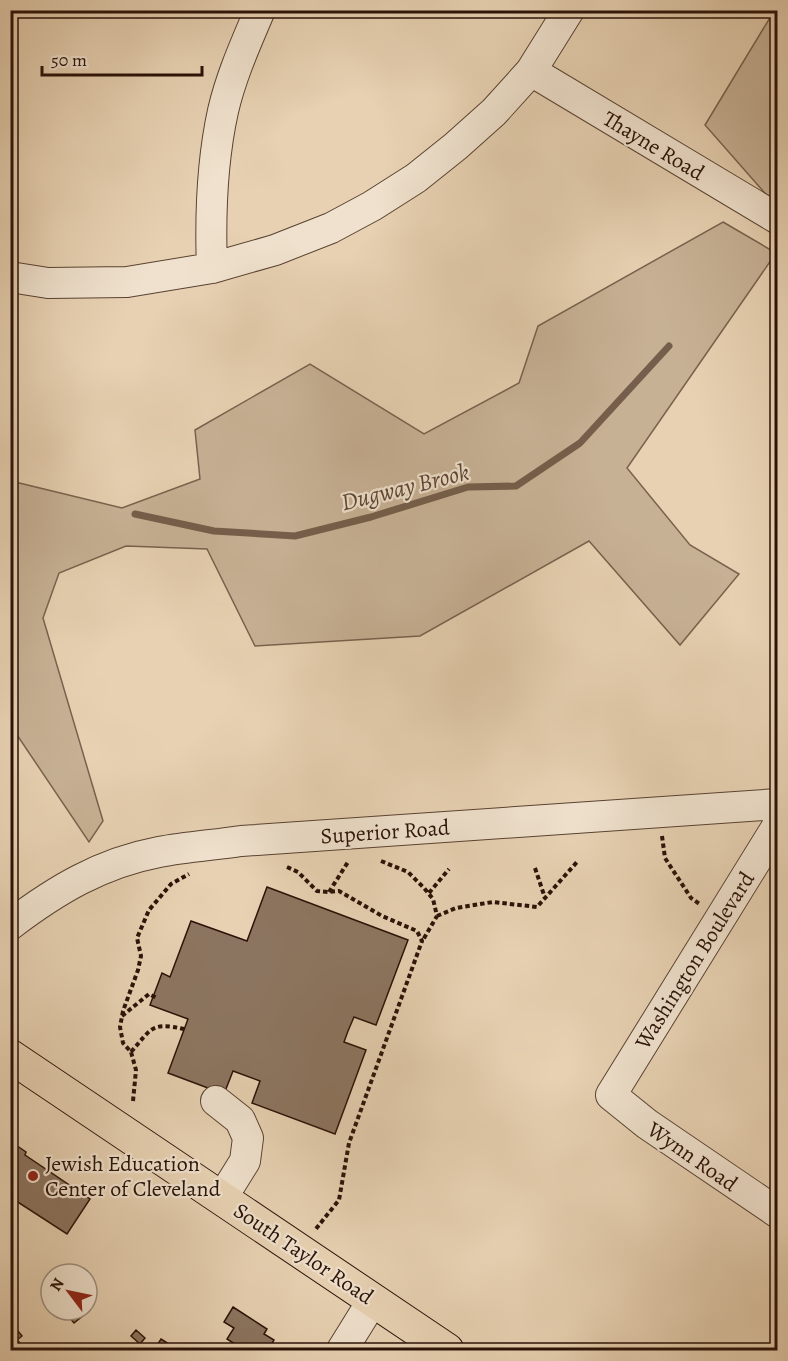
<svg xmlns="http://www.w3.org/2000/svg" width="788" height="1361" font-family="Alegreya,serif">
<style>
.green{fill:#c7b195;stroke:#78624e;stroke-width:1.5}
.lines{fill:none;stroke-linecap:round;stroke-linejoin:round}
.stream{stroke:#755e4b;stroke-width:7}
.building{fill:#8c7560;stroke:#2a1208;stroke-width:1.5}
.minor-casing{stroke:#594232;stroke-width:32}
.major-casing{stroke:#2a1208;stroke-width:35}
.path{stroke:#2a1208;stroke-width:4;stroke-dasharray:4.5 3;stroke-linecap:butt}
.minor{stroke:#efe1cd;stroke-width:30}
.major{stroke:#e7d1b2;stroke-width:33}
.poi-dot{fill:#8f2418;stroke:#efe1cd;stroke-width:2}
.labels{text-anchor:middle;stroke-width:4.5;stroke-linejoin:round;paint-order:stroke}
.street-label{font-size:22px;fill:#2a1208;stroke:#efe1cd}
.poi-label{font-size:22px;fill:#2a1208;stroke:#efe1cd;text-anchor:start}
.water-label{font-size:24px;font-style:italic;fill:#5c4435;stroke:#efe1cd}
</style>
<rect width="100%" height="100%" fill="#e7d1b2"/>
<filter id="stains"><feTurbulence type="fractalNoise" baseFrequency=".00333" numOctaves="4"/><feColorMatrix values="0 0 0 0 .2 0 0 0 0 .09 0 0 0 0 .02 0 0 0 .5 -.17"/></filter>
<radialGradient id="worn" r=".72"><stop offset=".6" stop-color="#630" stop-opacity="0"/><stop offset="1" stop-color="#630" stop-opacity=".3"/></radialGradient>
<!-- green -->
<path class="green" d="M774,11H777V207L705,125Z
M723,222L776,253L627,468L690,545L739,574L680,645L589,541L420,636L255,646L207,549L126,546L59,573L43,618L103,821L89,842L11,726V481L122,508L200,479L195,430L310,364L424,434L519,383L538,326Z"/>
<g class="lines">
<!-- stream -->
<path class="stream" d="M135,514L214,531L295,536L371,517L468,487L516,486L580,443L669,346"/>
</g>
<!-- building -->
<path class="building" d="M267,887L408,940L376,1025L354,1017L348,1031L344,1042L366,1050L335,1134L252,1103L260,1081L233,1071L224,1094L168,1073L188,1019L150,1005L162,973L170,977L191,921L247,941Z
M10,1141L26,1152L25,1155L90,1199L67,1234L10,1197Z
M87,1306L90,1310L74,1323L63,1310H87Z
M233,1307L267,1329L264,1334L274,1340L268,1350H244L227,1339L234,1328L224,1322Z
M13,1325L22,1336L17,1340L27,1350H10V1328Z
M136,1330L145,1338L140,1344L131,1336Z
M161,1339L172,1346L170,1350H154Z"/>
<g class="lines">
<!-- minor casing -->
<g class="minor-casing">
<path id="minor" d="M531,71L778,219
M212,268C210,216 212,161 223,111C231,76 246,43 260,10
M10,277L48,283L127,282L212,268L275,250L331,228L372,206L416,178L456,146L494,112L531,71L569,10
M778,825L611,1095L647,1124L778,1213
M10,925C56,890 101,863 159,852C186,847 214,845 241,841L778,804
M216,1101L240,1120L248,1138L245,1161L222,1198
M342,1350L373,1300"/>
</g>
<!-- major casing -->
<g class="major-casing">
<path id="major" d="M10,1056L447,1350"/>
</g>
<!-- path -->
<path class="path" d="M662,836L665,858L691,898L701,905
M381,861L408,872L424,888L433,899L437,916L423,940
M287,867L298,872L317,891L328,892L339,891L382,916L417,931L422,941L349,1143L339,1200L315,1230
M535,868L545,898
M329,892L348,862
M429,893L449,869
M437,916L456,908L493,902L537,907L577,862
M122,1016L149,994L157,998
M131,1052C152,1028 151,1022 184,1029
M133,1101L136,1070L131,1052L123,1043L120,1027L123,1011L138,970L141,956L137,938L149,910L171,884L189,874"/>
<!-- minor -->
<use href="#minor" class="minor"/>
<!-- major -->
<use href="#major" class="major"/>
</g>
<!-- markers -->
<circle class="poi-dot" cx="33" cy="1176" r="6"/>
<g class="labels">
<!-- street labels -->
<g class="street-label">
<text transform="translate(654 145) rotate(31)" y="8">Thayne Road</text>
<text transform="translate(385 831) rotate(-4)" y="8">Superior Road</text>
<text transform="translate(694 960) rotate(-58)" y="8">Washington Boulevard</text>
<text transform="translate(693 1156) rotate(35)" y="8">Wynn Road</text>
<text transform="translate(304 1253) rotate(34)" y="8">South Taylor Road</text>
</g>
<!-- poi labels -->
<g class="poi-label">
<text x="45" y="1171">Jewish Education<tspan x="45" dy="25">Center of Cleveland</tspan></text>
</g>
<!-- water labels -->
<g class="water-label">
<text transform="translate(405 487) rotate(-14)" y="8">Dugway Brook</text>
</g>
</g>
<!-- margin -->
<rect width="788" height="1361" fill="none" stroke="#e7d1b2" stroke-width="36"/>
<rect x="12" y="12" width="764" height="1337" fill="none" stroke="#2a1208" stroke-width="3"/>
<rect x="18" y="18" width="752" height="1325" fill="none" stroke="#2a1208" stroke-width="1.5"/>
<!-- north arrow -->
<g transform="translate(69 1292) rotate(302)"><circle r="28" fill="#efe1cd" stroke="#a08e7e" stroke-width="1.5"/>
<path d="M0-4.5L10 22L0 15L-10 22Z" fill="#8f2418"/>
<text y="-9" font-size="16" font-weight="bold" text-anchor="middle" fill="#2a1208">N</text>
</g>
<!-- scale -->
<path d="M42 66v9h160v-9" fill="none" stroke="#2a1208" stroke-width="3"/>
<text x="51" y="66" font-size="18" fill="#2a1208" stroke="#efe1cd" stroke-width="4.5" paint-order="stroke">50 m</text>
<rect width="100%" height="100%" filter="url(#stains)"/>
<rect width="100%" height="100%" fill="url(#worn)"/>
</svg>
